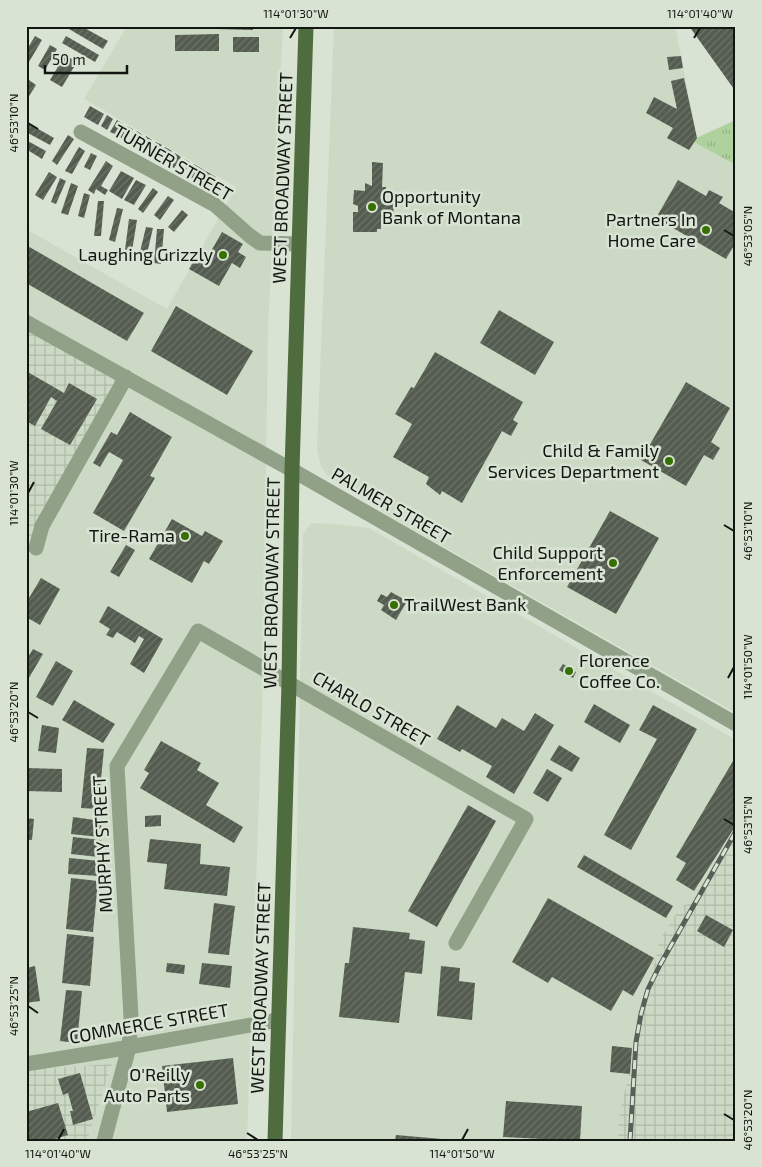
<svg xmlns="http://www.w3.org/2000/svg" width="762" height="1167" font-family="'Exo 2',sans-serif">
<style>
.built{fill:#ccdac5}
.industrial{fill:url(#industrial-grid)}
.grass{fill:url(#grass-tufts)}
.building{fill:url(#building-hatch)}
.lines{fill:none;stroke-linecap:round;stroke-linejoin:round}
.minor{stroke:#90a188;stroke-width:15}
.major{stroke:#4f6c3f;stroke-width:15}
.rail-casing{stroke:#585f56;stroke-width:5}
.rail{stroke:#d9e3d4;stroke-width:3;stroke-dasharray:9;stroke-linecap:butt}
.ticks{fill:none;stroke:#121611;stroke-width:2}
.poi-dot{fill:#367000;stroke:#d9e3d4;stroke-width:2}
.labels{text-anchor:middle;stroke-width:5;stroke-linejoin:round;paint-order:stroke}
.street-label{font-size:18px;fill:#121611;stroke:#d9e3d4}
.poi-label{font-size:18px;fill:#121611;stroke:#d9e3d4;text-anchor:end}
.neatline{fill:none;stroke:#121611;stroke-width:2}
.ticks-label{font-size:12px;text-anchor:middle;fill:#121611}
</style>
<defs>
<pattern id="industrial-grid" width="8" height="8" patternUnits="userSpaceOnUse" patternTransform="scale(1.25)"><rect width="8" height="8" fill="#ccdac5"/><path d="M0 4h8M4 0v8" fill="none" stroke="#aebaa8"/></pattern>
<pattern id="grass-tufts" width="24" height="20" patternUnits="userSpaceOnUse" patternTransform="scale(1.25)"><rect width="24" height="20" fill="#afd19e"/><path d="M3 7l-1-3M5 7V3M7 7l1-3M15 17l-1-3M17 17v-4M19 17l1-3" fill="none" stroke="#96b387"/></pattern>
<pattern id="building-hatch" width="6" height="6" patternUnits="userSpaceOnUse" patternTransform="scale(1.25)"><rect width="6" height="6" fill="#545c50"/><path d="M-1 1l2-2M0 6l6-6M5 7l2-2" fill="none" stroke="#6d736a"/></pattern>
</defs>
<rect width="100%" height="100%" fill="#d9e3d4"/>
<!-- built -->
<path class="built" d="M127,26H283L268,328L263,684L247,1141H87L112,1065L26,1070V560L33,548L26,317V229L167,309L236,187L84,99Z
M334,26H675L697,137L736,120V713L388,515L326,474L320,464L317,448Z
M311,523L336,524L369,528L736,740V837L699,901L681,906L618,1141H291L303,534Z"/>
<!-- industrial -->
<path class="industrial" d="M26,317L126,377L26,560Z
M736,837V1141H618L619,1117L660,940L681,906L699,901Z
M112,1064L87,1141H26V1070Z"/>
<!-- grass -->
<path class="grass" d="M736,120V165L694,142L697,138Z"/>
<!-- building -->
<path class="building" d="M71,26H81L108,41L103,49L69,29Z
M216,26H253V30L216,29Z
M689,26H736V92Z
M219,34V51H175V35Z
M35,36L42,40L26,67V51Z
M66,36L99,55L95,62L62,43Z
M233,37H259V52H233Z
M50,45L57,49L45,70L38,66Z
M65,55L77,62L62,87L50,80Z
M681,56L683,68L669,70L667,57Z
M684,78L697,138L689,150L667,138L673,128L646,113L654,97L677,109L671,81Z
M29,80L36,85L26,101V84Z
M90,106L104,114L98,125L84,117Z
M107,115L113,119L107,130L101,126Z
M117,120L123,124L117,135L110,132Z
M26,122L54,138L50,145L26,132Z
M127,126L133,129L126,141L120,137Z
M137,131L143,135L136,146L130,143Z
M68,135L74,139L57,165L52,161Z
M146,136L152,140L146,152L139,148Z
M26,140L46,151L42,159L26,149Z
M156,142L162,145L155,157L149,154Z
M79,147L85,151L72,174L65,171Z
M165,147L172,151L165,163L158,159Z
M91,153L97,156L90,170L84,167Z
M175,153L181,157L174,168L168,165Z
M184,159L190,162L184,174L178,170Z
M106,161L113,166L101,186L108,190L105,195L96,189L94,194L88,190Z
M372,162L383,163L382,187H386V200L394,201L393,218H381V229H377V232H353V212H358V206L353,204L354,190L365,191V183L372,186Z
M194,164L216,177L209,188L187,175Z
M121,171L134,178L122,199L109,191Z
M49,172L57,177L43,200L35,195Z
M60,178L66,181L56,204L51,202Z
M136,180L146,185L134,205L124,200Z
M678,180L706,196L709,190L723,197L719,203L736,213V242L726,259L656,218Z
M71,183L78,186L68,215L61,213Z
M153,188L158,192L143,213L138,209Z
M84,193L90,195L84,218L78,216Z
M168,196L174,200L160,220L154,215Z
M98,201H104L101,236H94Z
M117,208L123,209L115,242L109,240Z
M182,210L188,215L174,232L168,227Z
M129,219L137,220L132,251L125,250Z
M146,227L153,228L145,262L138,260Z
M157,229H164L161,264L154,263Z
M222,232L243,244L238,252L246,257L240,268L232,263L219,286L189,269L197,255L206,260Z
M26,245L144,313L127,341L26,283Z
M176,306L253,351L227,395L151,351Z
M499,310L554,342L535,375L480,343Z
M435,352L523,402L513,420L518,423L511,436L502,431L462,503L442,491L440,495L426,484L429,477L393,457L412,424L395,414L411,387L414,388Z
M26,371L64,393L69,383L97,399L70,445L41,429L57,401L51,397L35,426L26,421Z
M686,382L730,408L711,442L720,448L713,460L704,455L686,486L641,460Z
M130,412L172,437L150,476L155,478L124,531L93,513L123,460L109,452L100,467L93,463L111,432L117,435Z
M610,511L659,538L616,614L567,587Z
M172,519L202,536L205,531L223,541L209,564L204,561L192,583L149,559Z
M126,545L135,550L119,577L110,572Z
M41,578L60,589L40,625L26,617V603Z
M391,592L407,601L396,620L381,610L384,605L377,601L381,594L387,597Z
M108,606L163,639L144,673L130,664L144,639L139,636L135,643L117,632L113,638L106,635L110,629L99,622Z
M33,649L43,654L26,683V656L28,657Z
M56,661L73,671L53,706L36,697Z
M563,664L576,672L573,678L559,670Z
M74,700L115,724L103,743L62,720Z
M594,704L630,725L620,743L584,722Z
M457,705L496,728L502,718L524,731L535,713L554,725L514,794L486,777L492,766L462,749L460,752L437,739Z
M653,705L697,729L631,850L604,835L657,739L639,730Z
M42,725L59,728L56,753L38,751Z
M161,741L201,763L197,770L219,783L206,805L243,827L234,843L140,788L149,773L144,770Z
M559,745L580,758L572,772L550,760Z
M87,748L104,749L98,809L81,808Z
M736,756V825L694,891L676,880L686,863L676,857Z
M26,768L62,769V792L26,791Z
M547,769L562,778L548,802L533,793Z
M468,805L496,821L437,927L408,911Z
M161,815V826L145,827V816Z
M73,817L102,821L100,837L71,834Z
M26,818L34,819L32,840H26Z
M73,837L101,840L99,857L71,854Z
M150,839L201,844L200,864L230,867L227,896L164,889L167,864L147,862Z
M584,855L673,906L666,918L577,867Z
M69,858L100,861L99,876L68,874Z
M71,878L98,881L93,932L66,929Z
M548,898L654,958L633,996L623,990L611,1011L552,977L548,983L512,962Z
M214,903L235,906L229,955L208,953Z
M706,915L733,930L724,947L697,931Z
M353,927L410,933L409,939L425,941L422,974L405,972L399,1023L339,1017L345,963H349Z
M67,934L94,937L90,986L62,983Z
M167,963L185,965L184,974L166,972Z
M202,963L232,966L230,988L199,984Z
M35,966L40,1001L26,1003V968Z
M441,966L460,968L459,981L475,983L472,1020L437,1016Z
M66,990L82,991L77,1043L60,1041Z
M612,1046L632,1048L630,1074L610,1072Z
M233,1058L238,1104L167,1112L162,1066Z
M80,1073L93,1119L73,1125L70,1111H73L68,1093L63,1095L58,1079Z
M506,1101L582,1106L580,1141L503,1137Z
M58,1103L68,1135L48,1141H26V1112Z
M396,1135L442,1139V1141H395Z"/>
<g class="lines">
<!-- minor -->
<path class="minor" d="M81,132L215,205L250,236L260,243L299,244
M26,322L292,470L736,724
M36,548L42,526L126,377
M26,1064L113,1050L278,1020
M104,1141L129,1047L131,1017L117,766L198,631L526,819L456,943"/>
<!-- major -->
<path class="major" d="M275,1141L289,684L292,470L306,26"/>
<!-- rail casing -->
<g class="rail-casing">
<path id="rail" d="M630,1141L636,1042L641,1014L648,989L660,965L736,831"/>
</g>
<!-- rail -->
<use href="#rail" class="rail"/>
</g>
<!-- ticks -->
<path class="ticks" d="M290,38L296,28M694,38L700,28M28,123L38,129M724,230L734,236M28,493L34,482M724,525L734,531M728,678L734,667M28,712L38,718M724,819L734,825M28,1006L38,1013M724,1114L734,1120M247,1133L258,1140M58,1140L64,1129M462,1140L468,1129"/>
<!-- markers -->
<g class="poi-dot">
<circle cx="372" cy="207" r="5"/>
<circle cx="706" cy="230" r="5"/>
<circle cx="223" cy="255" r="5"/>
<circle cx="669" cy="461" r="5"/>
<circle cx="185" cy="536" r="5"/>
<circle cx="613" cy="563" r="5"/>
<circle cx="394" cy="605" r="5"/>
<circle cx="569" cy="671" r="5"/>
<circle cx="200" cy="1085" r="5"/>
</g>
<g class="labels">
<!-- street labels -->
<g class="street-label">
<text transform="translate(173 163) rotate(30)" y="6">TURNER STREET</text>
<text transform="translate(283 178) rotate(-88)" y="6">WEST BROADWAY STREET</text>
<text transform="translate(391 506) rotate(30)" y="6">PALMER STREET</text>
<text transform="translate(272 583) rotate(-89)" y="6">WEST BROADWAY STREET</text>
<text transform="translate(371 709) rotate(30)" y="6">CHARLO STREET</text>
<text transform="translate(103 844) rotate(-93)" y="6">MURPHY STREET</text>
<text transform="translate(261 988) rotate(-88)" y="6">WEST BROADWAY STREET</text>
<text transform="translate(149 1024) rotate(-10)" y="6">COMMERCE STREET</text>
</g>
<!-- poi labels -->
<g class="poi-label">
<text x="382" y="203" text-anchor="start">Opportunity<tspan x="382" dy="21">Bank of Montana</tspan></text>
<text x="696" y="226">Partners In<tspan x="696" dy="21">Home Care</tspan></text>
<text x="213" y="261">Laughing Grizzly</text>
<text x="659" y="457">Child &amp; Family<tspan x="659" dy="21">Services Department</tspan></text>
<text x="175" y="542">Tire-Rama</text>
<text x="603" y="559">Child Support<tspan x="603" dy="21">Enforcement</tspan></text>
<text x="404" y="611" text-anchor="start">TrailWest Bank</text>
<text x="579" y="667" text-anchor="start">Florence<tspan x="579" dy="21">Coffee Co.</tspan></text>
<text x="190" y="1081">O'Reilly<tspan x="190" dy="21">Auto Parts</tspan></text>
</g>
</g>
<!-- border -->
<rect width="762" height="1167" fill="none" stroke="#d9e3d4" stroke-width="55"/>
<!-- scale -->
<path d="M45 65v8h82v-8" fill="none" stroke="#121611" stroke-width="2.5"/>
<text x="52" y="65" font-size="15" fill="#121611" stroke="#d9e3d4" stroke-width="4" paint-order="stroke">50 m</text>
<rect x="28" y="28" width="706" height="1112" class="neatline"/>
<g class="ticks-label">
<text x="296" y="18">114°01'30"W</text>
<text x="700" y="18">114°01'40"W</text>
<text transform="translate(14 123) rotate(-90)" y="4">46°53'10"N</text>
<text transform="translate(748 236) rotate(-90)" y="4">46°53'05"N</text>
<text transform="translate(14 493) rotate(-90)" y="4">114°01'30"W</text>
<text transform="translate(748 531) rotate(-90)" y="4">46°53'10"N</text>
<text transform="translate(748 667) rotate(-90)" y="4">114°01'50"W</text>
<text transform="translate(14 712) rotate(-90)" y="4">46°53'20"N</text>
<text transform="translate(748 825) rotate(-90)" y="4">46°53'15"N</text>
<text transform="translate(14 1006) rotate(-90)" y="4">46°53'25"N</text>
<text transform="translate(748 1120) rotate(-90)" y="4">46°53'20"N</text>
<text x="58" y="1158">114°01'40"W</text>
<text x="258" y="1158">46°53'25"N</text>
<text x="462" y="1158">114°01'50"W</text>
</g>
</svg>
